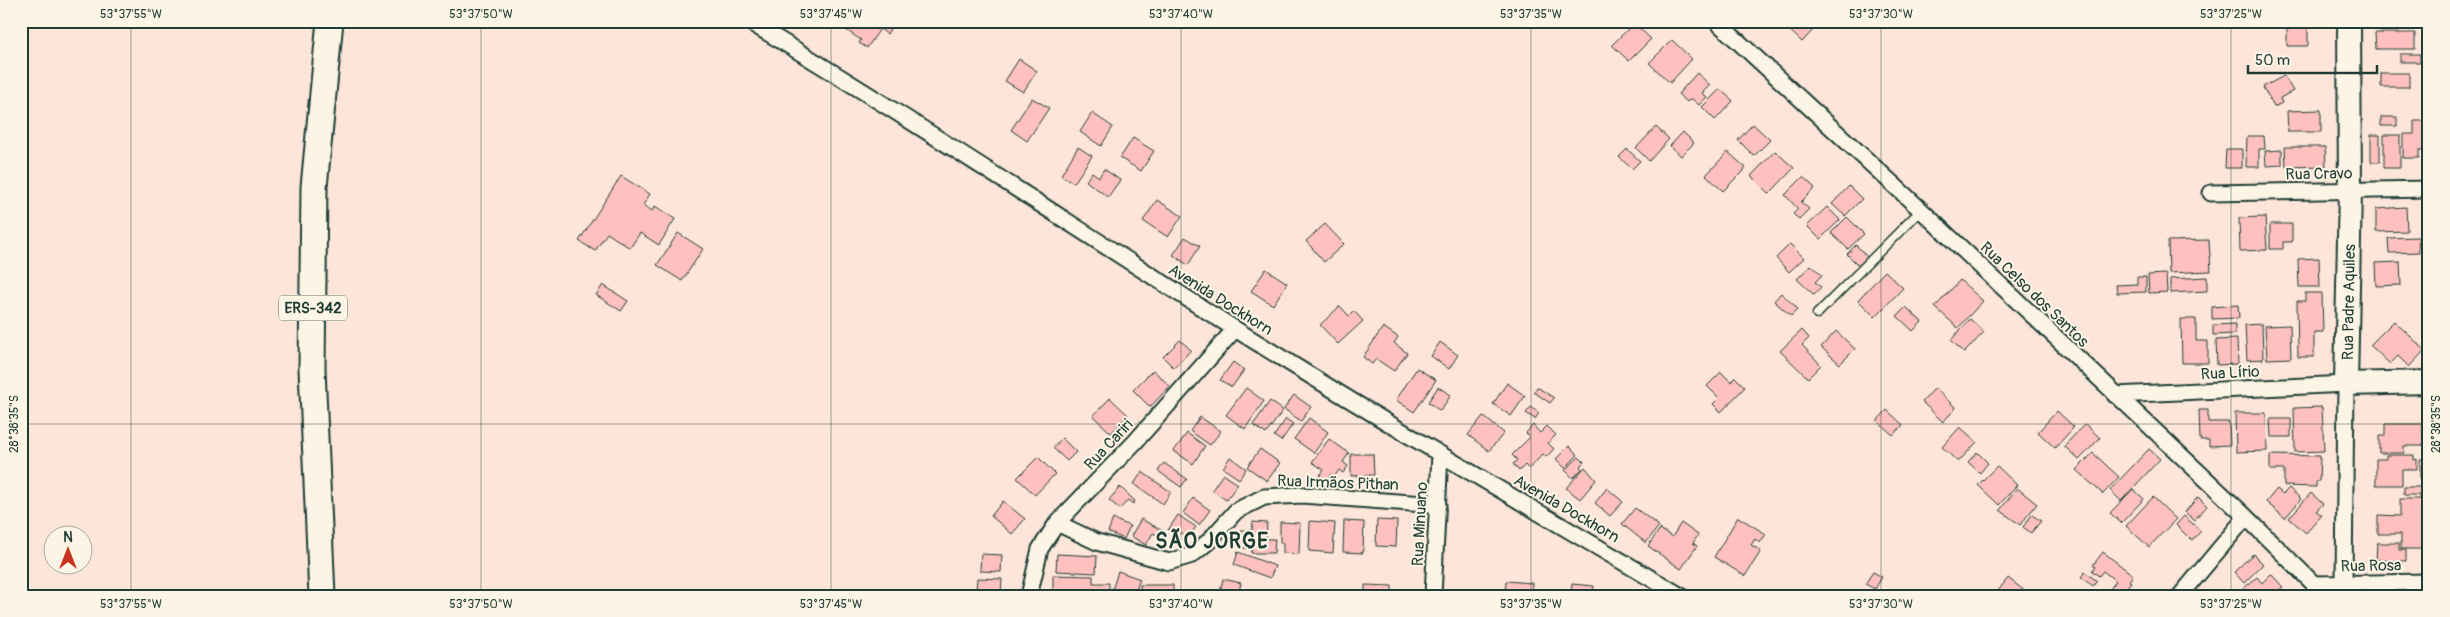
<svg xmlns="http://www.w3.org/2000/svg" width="2450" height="617" font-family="Pangolin,sans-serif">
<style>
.building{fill:#fec1bf;stroke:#1f3d34}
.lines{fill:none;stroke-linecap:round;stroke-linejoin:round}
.lane-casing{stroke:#1f3d34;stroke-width:11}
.street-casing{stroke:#1f3d34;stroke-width:19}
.secondary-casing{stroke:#1f3d34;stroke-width:26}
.primary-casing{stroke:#1f3d34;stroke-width:29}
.lane{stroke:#fcf5e5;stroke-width:8}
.street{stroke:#fcf5e5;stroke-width:15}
.secondary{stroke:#fcf5e5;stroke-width:22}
.primary{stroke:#fcf5e5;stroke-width:25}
.ticks{fill:none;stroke:#1f3d34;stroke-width:1;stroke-opacity:0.45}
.labels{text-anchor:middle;stroke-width:4;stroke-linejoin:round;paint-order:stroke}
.shield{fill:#fcf5e5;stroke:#617469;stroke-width:1}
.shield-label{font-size:15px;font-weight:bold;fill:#1f3d34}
.street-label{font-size:16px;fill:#1f3d34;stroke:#fcf5e5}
.district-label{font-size:21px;font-weight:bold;letter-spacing:1px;fill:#1f3d34;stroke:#fcf5e5}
.neatline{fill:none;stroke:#1f3d34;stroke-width:2}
.ticks-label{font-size:12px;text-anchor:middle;fill:#1f3d34}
</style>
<rect width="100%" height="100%" fill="#fde5da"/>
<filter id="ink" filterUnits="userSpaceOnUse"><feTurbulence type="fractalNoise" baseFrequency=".02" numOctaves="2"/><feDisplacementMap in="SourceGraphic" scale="10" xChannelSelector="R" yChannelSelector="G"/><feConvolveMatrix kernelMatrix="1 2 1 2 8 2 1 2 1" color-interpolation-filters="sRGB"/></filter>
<g filter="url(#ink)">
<!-- building -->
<path class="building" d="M852,21H895L887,34L880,29L867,48L859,43L861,40L846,30Z
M1780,21H1821L1802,42Z
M1634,23L1651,39L1629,61L1612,45Z
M2287,27H2308V46H2287Z
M2375,33H2415V49H2376Z
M1672,40L1692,59L1670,83L1649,63Z
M2400,54H2420V62H2400Z
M1019,59L1037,71L1023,92L1005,81Z
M1697,73L1710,85L1702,93L1707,97L1699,105L1691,98L1687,102L1678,94Z
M2381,73H2409V87H2381Z
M2284,76L2293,91L2280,98L2282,103L2274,107L2263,87Z
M1720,89L1733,101L1715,120L1702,107Z
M1032,98L1049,108L1027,141L1011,130Z
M2321,110V132H2288L2287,111Z
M1092,113L1113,127L1101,146L1080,132Z
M2381,117H2397V126H2381Z
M2414,121H2426V150H2419V158H2403V134H2414Z
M1753,124L1770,140L1754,156L1738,140Z
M1656,127L1669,139L1649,161L1636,148Z
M1683,132L1694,143L1681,156L1670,146Z
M2371,135H2380V162H2371Z
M2384,135H2400V168H2384Z
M2247,136H2264L2265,149H2259V167H2246Z
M1133,138L1154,151L1141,171L1120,158Z
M1078,147L1092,156L1074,183L1061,175Z
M2285,147H2325L2326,166L2286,167Z
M1627,149L1640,161L1632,169L1619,157Z
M2226,149H2242V168H2225Z
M2282,150V165L2266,166L2265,151Z
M1775,151L1794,168L1769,194L1751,176Z
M1728,152L1746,168L1723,191L1706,175Z
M1104,169L1120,180L1108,197L1086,181L1092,172L1099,177Z
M621,176L650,194L643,205L652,211L655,206L675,219L659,245L640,233L630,248L607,233L595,251L579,241Z
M1803,177L1815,188L1801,202L1809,209L1799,219L1793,214L1798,209L1785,195Z
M1849,186L1862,199L1845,216L1832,204Z
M1157,200L1182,216L1168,237L1143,221Z
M1827,207L1840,220L1820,239L1807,226Z
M2406,207L2407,231L2376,232V209Z
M1847,217L1864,234L1848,249L1831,233Z
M2265,217L2267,250L2240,251L2239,218Z
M1325,224L1344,244L1324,262L1306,241Z
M2270,224H2292V242H2283V249H2270Z
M678,233L703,249L682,281L657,265Z
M1185,237L1200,246L1188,265L1173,255Z
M2418,237L2419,252L2389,253L2388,238Z
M2209,240L2211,271L2169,273L2168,241Z
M1790,244L1804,258L1789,272L1776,258Z
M1856,245L1869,259L1861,268L1847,254Z
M2319,258L2320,287H2299L2298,259Z
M2400,262L2401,285L2376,286L2375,263Z
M1811,265L1822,275L1815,282L1821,287L1814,295L1797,279Z
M1266,269L1287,283L1273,305L1251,291Z
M1885,271L1903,288L1875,317L1858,300Z
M2166,274L2167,292L2149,293L2148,275Z
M2137,277H2146V292L2117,293L2116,285L2137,284Z
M2207,277V291L2170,293V279Z
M1960,280L1983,301L1958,328L1935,307Z
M603,285L628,301L621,311L596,295Z
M1781,293L1798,309L1791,316L1774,301Z
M2305,293H2322L2323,332H2314V357H2298L2297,301H2305Z
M2238,305L2239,318L2212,319V307Z
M1340,306L1349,316L1354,311L1363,321L1338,344L1320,325Z
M1906,307L1922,322L1913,331L1897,316Z
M1970,319L1984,332L1964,353L1951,340Z
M2181,319H2196V341H2208V363H2182Z
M2394,321L2425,350L2409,367L2398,356L2390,364L2370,345Z
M2235,324V334L2213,335V325Z
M2262,324L2263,359L2247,360L2245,325Z
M2290,325L2291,358L2267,359L2265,326Z
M1383,327L1398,337L1394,343L1407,353L1394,371L1376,359L1372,364L1363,357Z
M1802,330L1809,338L1802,345L1821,365L1808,378L1780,351Z
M1836,331L1855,349L1840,364L1821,347Z
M2237,339L2238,364L2217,365L2216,340Z
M1180,340L1191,350L1174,368L1163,357Z
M1440,342L1458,355L1449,369L1431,356Z
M1233,362L1244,370L1232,387L1220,380Z
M1417,368L1436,380L1414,412L1396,400Z
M1153,370L1170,386L1150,407L1133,390Z
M1721,372L1731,382L1735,377L1745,387L1721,412L1713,404L1719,398L1707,386Z
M1507,383L1525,396L1511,416L1493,404Z
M1438,387L1451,395L1440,411L1428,402Z
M1537,387L1554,398L1550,403L1534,392Z
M1246,388L1264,401L1245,429L1226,415Z
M1935,388L1956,408L1943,422L1922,402Z
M1294,395L1311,407L1301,421L1284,409Z
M1110,398L1128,415L1111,433L1093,416Z
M1270,401L1283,410L1266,434L1253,425Z
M1531,407L1539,413L1535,419L1526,413Z
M2322,407L2324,451L2295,452L2294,408Z
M1887,410L1903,425L1893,435L1877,421Z
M2199,410H2208V422H2229L2230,445L2209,446V440H2200Z
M2057,411L2074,427L2055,448L2038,432Z
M2235,413H2266L2267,451L2236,452Z
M1483,416L1504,433L1489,451L1468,435Z
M1200,417L1221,431L1210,445L1190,431Z
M1309,418L1328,432L1314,453L1294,439Z
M1286,419L1293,424L1281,441L1274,436Z
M2270,419H2291V437H2271Z
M2085,424L2100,438L2079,460L2064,446Z
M2385,424H2423V446H2404V453H2379V436H2385Z
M1533,425L1540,433L1547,426L1556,435L1548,443L1554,449L1546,457L1543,454L1529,469L1525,465L1519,471L1513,464L1517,460L1512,455L1530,437L1526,433Z
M1960,427L1977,442L1958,462L1942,447Z
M1187,433L1205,446L1193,464L1174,451Z
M1062,438L1076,452L1067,461L1053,448Z
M1329,439L1349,453L1343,462L1348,466L1343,473L1339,470L1334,477L1331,474L1325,483L1318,478L1324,470L1312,462Z
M1569,446L1578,455L1565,468L1556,459Z
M1260,449L1280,463L1267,481L1247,467Z
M2149,449L2160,459L2121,501L2110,490Z
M1977,452L1988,463L1980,473L1968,462Z
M2093,453L2119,477L2103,494L2076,470Z
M1351,454H1373L1374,475L1351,476Z
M2270,455L2320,456L2319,481H2316V487L2284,486V470H2270Z
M2386,455H2414V460L2417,459V469H2402V485H2376V459H2386Z
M1038,457L1055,474L1035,495L1017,478Z
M1230,457L1246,469L1239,479L1223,468Z
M1579,457L1584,462L1580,466L1582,469L1573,478L1565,470Z
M2420,459H2429V482H2420Z
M1164,463L1187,479L1181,487L1158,471Z
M1997,466L2017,485L1999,505L1978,485Z
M1585,467L1596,480L1580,499L1566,488Z
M1142,472L1171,492L1163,504L1134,484Z
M1223,474L1238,484L1226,500L1212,490Z
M1120,487L1135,501L1133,504L1128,500L1120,509L1109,500Z
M2404,487H2429V549H2401V534H2378V515L2400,516V499H2419V495H2404Z
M1607,488L1623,502L1610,516L1595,503Z
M2017,488L2037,504L2020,525L2000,510Z
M2289,488L2301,499L2285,518L2266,502L2277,489L2283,494Z
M2133,489L2144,499L2121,523L2110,513Z
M2311,493L2323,504L2316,511L2322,515L2306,533L2289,518Z
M2153,497L2176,519L2149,547L2126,526Z
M2198,497L2207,506L2194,520L2185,512Z
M1193,498L1210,510L1199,525L1183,513Z
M1003,501L1025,519L1012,534L991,516Z
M1635,508L1659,526L1646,543L1622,524Z
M1178,515L1196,527L1188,538L1178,531L1175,535L1168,530Z
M2032,515L2041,521L2031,533L2023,527Z
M2184,516L2201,531L2192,541L2176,525Z
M1738,517L1766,534L1760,543L1755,539L1751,545L1761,551L1745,576L1714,557Z
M1113,519L1130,526L1124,539L1108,532Z
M1141,519L1165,532L1162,537L1153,533L1146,545L1131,536Z
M1377,520L1397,521L1396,547L1376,546Z
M1310,521L1335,523L1333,553L1309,551Z
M1344,521L1364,522L1363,553L1343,552Z
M1253,522L1267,523L1266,539H1275L1274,553H1251L1252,548H1240L1241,530H1252Z
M1280,522L1300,523L1299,554L1283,553V543H1280Z
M1681,523L1698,535L1693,543L1697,546L1681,569L1648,546L1660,529L1672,537Z
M2377,543H2399V550H2406V561L2376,560Z
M1238,552L1275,566L1270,578L1234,565Z
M2103,552L2133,575L2129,581L2131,582L2120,596L2110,589L2116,581L2103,571L2099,576L2092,571L2095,567L2093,565Z
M981,554L1002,555L1001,572L980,571Z
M1057,554L1097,556L1096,573L1056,571Z
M2253,554L2263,564L2244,583L2234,572Z
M1118,571L1140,579L1134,596L1112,591Z
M1873,572L1882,577L1875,589L1865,584Z
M2085,572L2097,581L2093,586L2081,577Z
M2271,574L2283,587L2276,592L2277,596H2249L2243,589L2257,577L2262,583Z
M1053,575L1093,576V583H1109V595L1053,596Z
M977,578L1002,579L1001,595L976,594Z
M2008,578L2031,596H1994Z
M1223,579L1241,583L1238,596H1219Z
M1506,581L1532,583L1531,596H1505Z
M1572,584L1594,586L1593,596H1571Z
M1140,585H1173V596H1140Z
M1365,585L1392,586V596H1365Z"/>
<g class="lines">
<!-- lane casing -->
<g class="lane-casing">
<path id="lane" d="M1817,314L1921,210"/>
</g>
<!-- street casing -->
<g class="street-casing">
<path id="street" d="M748,21C912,119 1071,225 1232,327C1380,420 1531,508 1681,596
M1716,21L1921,210L2246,517L2326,596
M2211,193L2429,189
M2115,395L2346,384L2344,583
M1057,523L1097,542L1169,562L1192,555L1209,541L1236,511L1264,497L1302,495L1438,505
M2314,584L2429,582
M1029,596L1040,549L1057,523L1135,442L1235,329
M1433,596L1440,454
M2180,596L2246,517"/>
</g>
<!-- secondary casing -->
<g class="secondary-casing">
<path id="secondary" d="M2349,21L2350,190L2346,384L2429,382"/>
</g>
<!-- primary casing -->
<g class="primary-casing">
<path id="primary" d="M322,596L312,369L314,187L330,21"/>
</g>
<!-- lane -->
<use href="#lane" class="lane"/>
<!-- street -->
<use href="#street" class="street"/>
<!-- secondary -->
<use href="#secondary" class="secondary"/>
<!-- primary -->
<use href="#primary" class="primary"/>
</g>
</g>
<!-- ticks -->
<path class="ticks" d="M131,21V596M481,21V596M831,21V596M1181,21V596M1531,21V596M1881,21V596M2231,21V596M21,27H2429M21,424H2429"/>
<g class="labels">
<!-- shield labels -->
<rect class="shield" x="279" y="295.5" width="68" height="25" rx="4"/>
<g class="shield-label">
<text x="313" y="313">ERS-342</text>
</g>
<!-- street labels -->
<g class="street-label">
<text transform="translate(2319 173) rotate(-1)" y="6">Rua Cravo</text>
<text transform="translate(2035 294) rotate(44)" y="6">Rua Celso dos Santos</text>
<text transform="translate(1221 299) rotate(32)" y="6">Avenida Dockhorn</text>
<text transform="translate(2348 302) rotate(-89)" y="6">Rua Padre Aquiles</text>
<text transform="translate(2230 372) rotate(-3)" y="6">Rua Lírio</text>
<text transform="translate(1108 444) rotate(-47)" y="6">Rua Cariri</text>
<text transform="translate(1338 482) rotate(2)" y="6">Rua Irmãos Pithan</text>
<text transform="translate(1567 508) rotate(30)" y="6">Avenida Dockhorn</text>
<text transform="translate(1419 524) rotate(-87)" y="6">Rua Minuano</text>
<text transform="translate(2371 565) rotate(-1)" y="6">Rua Rosa</text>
</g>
<!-- district labels -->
<g class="district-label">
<text x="1212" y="548">SÃO JORGE</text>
</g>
</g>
<!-- margin -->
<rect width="2450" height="617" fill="none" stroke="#fcf5e5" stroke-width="55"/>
<!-- north arrow -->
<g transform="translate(68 550)"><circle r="24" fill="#fcf5e5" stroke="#a4ab9e"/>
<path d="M0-4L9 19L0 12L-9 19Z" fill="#c8321e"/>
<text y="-8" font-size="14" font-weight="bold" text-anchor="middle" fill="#1f3d34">N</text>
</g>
<!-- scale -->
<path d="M2248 65v8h129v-8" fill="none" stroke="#1f3d34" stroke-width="2.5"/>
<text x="2255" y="65" font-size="15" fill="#1f3d34" stroke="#fcf5e5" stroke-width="4" paint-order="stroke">50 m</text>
<rect x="28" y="28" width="2394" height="562" class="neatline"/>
<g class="ticks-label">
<text x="131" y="18">53°37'55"W</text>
<text x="481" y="18">53°37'50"W</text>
<text x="831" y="18">53°37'45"W</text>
<text x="1181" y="18">53°37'40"W</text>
<text x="1531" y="18">53°37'35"W</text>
<text x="1881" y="18">53°37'30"W</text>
<text x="2231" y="18">53°37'25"W</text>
<text transform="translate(14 424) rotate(-90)" y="4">28°38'35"S</text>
<text transform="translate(2436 424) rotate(-90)" y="4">28°38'35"S</text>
<text x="131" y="608">53°37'55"W</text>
<text x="481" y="608">53°37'50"W</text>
<text x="831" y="608">53°37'45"W</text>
<text x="1181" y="608">53°37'40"W</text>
<text x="1531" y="608">53°37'35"W</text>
<text x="1881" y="608">53°37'30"W</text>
<text x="2231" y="608">53°37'25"W</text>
</g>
</svg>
